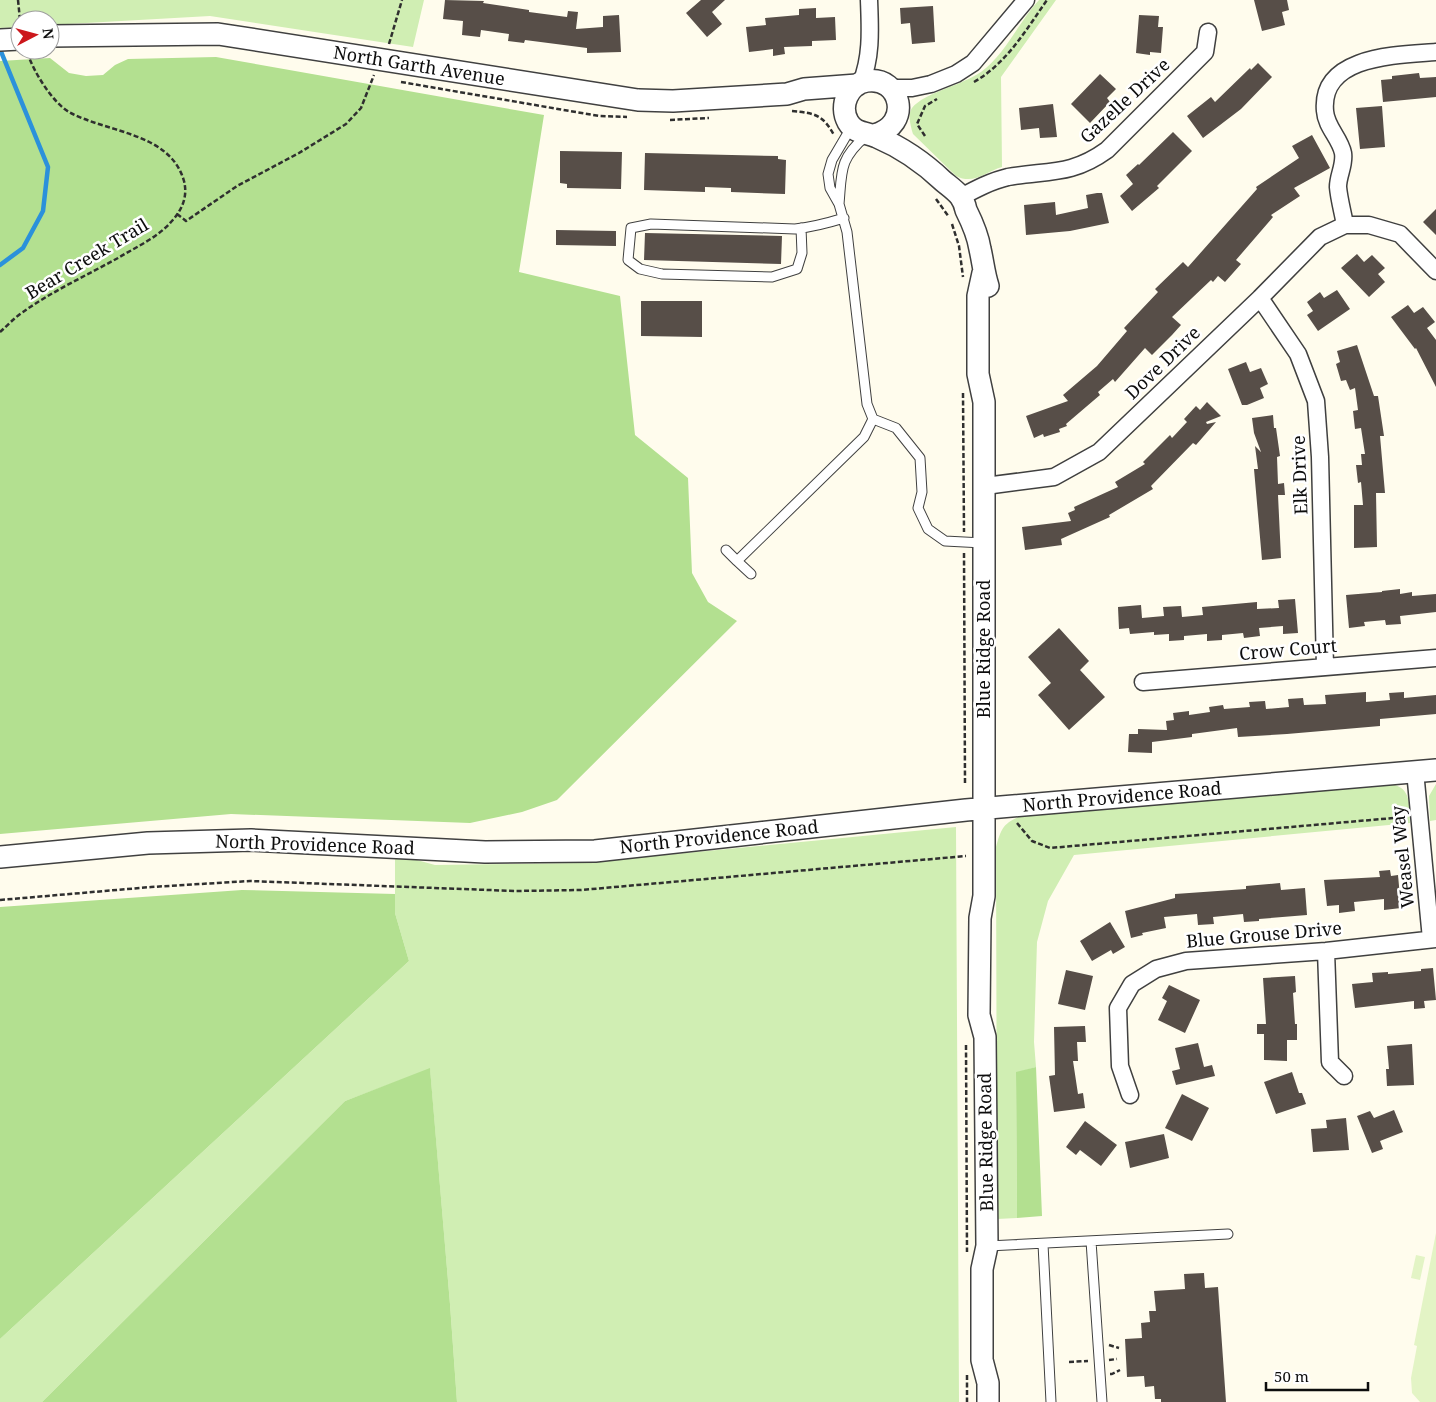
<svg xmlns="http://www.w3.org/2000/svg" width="1436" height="1402" font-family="'Noto Serif',serif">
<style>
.green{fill:#d0eeb3}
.forest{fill:#b3e090}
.pitch{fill:#e3f4c5}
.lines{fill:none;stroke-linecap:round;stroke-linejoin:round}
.stream{stroke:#2b91db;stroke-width:4.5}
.building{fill:#574e48}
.service-casing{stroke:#404040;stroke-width:11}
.minor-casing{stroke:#404040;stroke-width:19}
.tertiary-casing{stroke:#404040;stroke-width:24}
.path{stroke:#2f2f2f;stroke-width:2.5;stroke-dasharray:5 2.5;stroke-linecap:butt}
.service{stroke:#fff;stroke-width:9}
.minor{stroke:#fff;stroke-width:16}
.tertiary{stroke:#fff;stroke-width:21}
.labels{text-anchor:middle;stroke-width:5;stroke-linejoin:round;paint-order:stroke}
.street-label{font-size:18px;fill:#0d0d0d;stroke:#fff}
</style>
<rect width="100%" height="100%" fill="#fffced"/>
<!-- green -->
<path class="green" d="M0,0H424L413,47L210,16L50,25V20H20V27L0,28Z
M1039,0H1056L1001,77L1002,167C985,172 974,185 956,176L913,134C911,127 907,115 912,108C925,92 963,85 981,72C1006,53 1018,23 1039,0Z
M1390,784C1412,787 1409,805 1410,823L1074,855L1048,901L1037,942L1034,1042L1036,1067L1016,1073L1017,1218L997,1219L996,847C1001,829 1003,823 1021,816Z
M1436,784V820L1430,821L1429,796Z
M956,827L959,1402H457L450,1304L430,1069L345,1101L42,1402H0V1339L409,961L395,913V854L435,865L582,863Z"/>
<!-- forest -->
<path class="forest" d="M216,57L544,115L519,272L620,296L635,435L688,478L692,573L708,602L737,621L557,800L522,812L470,823L231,814L0,834V61L50,58L69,73L86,76L103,75L115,65L128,59Z
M242,890L395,894V913L409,961L0,1339V907Z
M1036,1067L1042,1216L1017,1218L1016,1072Z
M430,1068L450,1304L457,1402H42L345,1101Z"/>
<!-- pitch -->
<path class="pitch" d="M1436,1233V1402H1420L1412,1393L1411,1378L1417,1346L1414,1345Z
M1416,1255L1425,1257L1420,1280L1411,1278Z"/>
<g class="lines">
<!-- stream -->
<path class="stream" d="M0,49L48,167L43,211L23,248L0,265"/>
</g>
<!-- building -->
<path class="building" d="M445,0L484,1L483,3L529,10V12L567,17L568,11L578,12L576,29L603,27V16L619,15L621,52L587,53V48L525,40L524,43L508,41L509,34L481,30L480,37L462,35L463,21L443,19Z
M701,0H725L712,12L722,24L707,37L686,13Z
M1254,0H1287L1289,10L1282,12L1285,25L1262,31Z
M933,6L935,42L912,44L910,23L901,24L900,8Z
M816,8V18L835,17L836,40L812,41V46L784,47L785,54L773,56V49L749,52L746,27L766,25L765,18L799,15V9Z
M1139,15L1159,16L1158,27H1163L1161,53L1150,52V55L1136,53Z
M1258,63L1272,77L1241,109L1203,138L1187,116L1211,97L1215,102L1250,68L1251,70Z
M1419,73L1420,78L1436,77V97L1383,102L1381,80L1392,79V76Z
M1100,74L1116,89L1107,98L1110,102L1090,123L1071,104Z
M1053,104L1057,137L1040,138L1039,128L1021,130L1019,108Z
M1382,106L1385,147L1360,149L1356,108Z
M1173,132L1192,151L1157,186L1159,188L1132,211L1120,196L1133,184L1126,175L1138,164L1139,165Z
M1312,135L1330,168L1294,188L1300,196L1271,215L1273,217L1236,260L1241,264L1225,282L1218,276L1213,282L1211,280L1172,317L1181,325L1172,335L1152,355L1145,348L1115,382L1113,379L1098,392L1100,395L1066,424L1067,426L1059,429L1060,432L1044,437L1043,434L1034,438L1026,416L1068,401L1063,395L1097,366L1127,331L1124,328L1158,292L1155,289L1183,262L1188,267L1257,189L1256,187L1299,158L1292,146Z
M560,151L622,152L621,189L567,188V184L560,183Z
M645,153L778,156V159L786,160L785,194L731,192V188L705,187V192L644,190Z
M1097,193H1102L1109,223L1070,231L1026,235L1024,205L1055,202L1056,215L1088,208L1086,195Z
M1436,209V235L1423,222Z
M556,230L616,231V246L556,245Z
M645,233L782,236L781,264L644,260Z
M1357,254L1364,262L1372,255L1385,268L1378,274L1385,282L1369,297L1341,268Z
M1337,290L1350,309L1318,331L1307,315L1313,311L1307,302L1320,292L1324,298Z
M641,301H702V337L641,336Z
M1408,305L1414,313L1423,307L1435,322L1427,328L1436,340V387L1416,348L1415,349L1391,317Z
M1357,345L1374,396H1378L1384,436H1380L1385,493H1376L1377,547L1354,548V505H1363L1361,482L1358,483L1356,465H1362L1361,454H1365L1361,428L1355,429L1353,411L1358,410L1355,388L1350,390L1346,380L1341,381L1336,364L1340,362L1337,351Z
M1246,362L1250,372L1261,368L1268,384L1260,388L1264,398L1247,405H1242L1228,369Z
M1207,402L1221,416L1206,422L1207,424L1216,422L1196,445L1193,443L1151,486L1153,489L1109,515L1110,517L1061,539L1062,545L1025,550L1022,527L1071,521L1068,513L1075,510L1074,507L1118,487L1115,482L1145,464L1143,462L1170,435L1172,438L1187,422L1184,419L1196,406L1200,410Z
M1273,415L1274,428H1276L1280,456L1277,457L1278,484L1284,483L1285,495H1278L1281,558L1262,560L1254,469H1258L1255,446L1261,452L1254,433L1252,418Z
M1400,589V594L1412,592V596L1436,594V612L1400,616L1401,624L1386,625L1385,620L1364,622L1365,626L1349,628L1346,595L1382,592V591Z
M1295,599L1298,633L1283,634V626L1259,628L1260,636L1244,638L1243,633L1222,635V640L1207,641V634L1184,636V640L1169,641V634L1154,635V632L1130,634L1129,628L1119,629L1118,607L1141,605L1142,618L1164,616L1163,607L1181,606L1182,617L1203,615L1202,607L1257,602V609L1279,608L1278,600Z
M1059,628L1089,661L1080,670L1105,697L1069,730L1038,695L1051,683L1028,657Z
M1366,692V702L1390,700L1389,693L1404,692V698L1436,695V714L1380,719V726L1287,734L1238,737L1237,728L1192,734V737L1152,742V753L1128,752L1129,734H1138V729L1167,730L1166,721L1174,720L1173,713L1189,711V715L1210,712L1209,707L1223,705L1224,709L1250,707L1249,702L1265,701L1266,709L1289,707L1288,699L1303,698L1304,705L1326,704L1325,695Z
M1390,870L1391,876L1398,875L1401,908L1384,910V899L1354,902L1355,911L1339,913V905L1327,906L1324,880L1380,877L1379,871Z
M1280,883L1281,890L1305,888L1307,915L1259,919V921L1244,922L1243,914L1213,917L1214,924L1198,925L1197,914L1164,917L1166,928L1142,933L1143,935L1131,938L1125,911L1175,898V894L1246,889V886Z
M1110,922L1125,947L1113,954L1111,950L1092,961L1080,941Z
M1433,968L1436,1000L1424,1001L1425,1008L1414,1009V1001L1355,1008L1352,984L1373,982L1372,973L1388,972V974L1421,971V969Z
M1066,970L1093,976L1085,1010L1058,1004Z
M1295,976L1296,992L1293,993L1295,1024H1297V1040H1287V1061L1264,1060V1034H1257V1024H1266L1263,978Z
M1169,985L1200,1000L1185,1033L1158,1020L1167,1001L1162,998Z
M1085,1026L1086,1042H1077L1078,1061H1073L1078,1094L1083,1093L1085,1108L1054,1112L1049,1076L1055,1075L1054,1027Z
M1198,1043L1204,1067L1212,1065L1215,1076L1176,1085L1172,1071L1180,1069L1175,1048Z
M1412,1044L1414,1085L1387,1086L1386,1069H1389L1387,1046Z
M1292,1072L1299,1093H1302L1306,1104L1276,1114L1264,1082Z
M1182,1094L1209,1108L1192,1141L1165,1128Z
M1394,1110L1403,1132L1380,1141L1383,1149L1372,1153L1357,1116L1370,1111L1374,1118Z
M1346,1118L1349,1150L1313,1152L1311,1129L1327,1128L1326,1120Z
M1085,1121L1117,1145L1101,1166L1080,1150L1076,1155L1066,1147Z
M1164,1134L1169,1158L1130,1168L1125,1142Z
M1204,1273L1205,1288L1218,1287L1226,1402H1161V1399H1155L1154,1386L1145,1387L1144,1376L1127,1377L1125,1339L1142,1338L1141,1323L1150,1322L1149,1311H1156L1154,1291L1185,1289L1184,1274Z"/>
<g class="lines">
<!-- service casing -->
<g class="service-casing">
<path id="service" d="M852,126L832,160L828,174L830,188L839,204L847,232L867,404L873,419L896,428L920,458L922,492L918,508L928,529L945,541L983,543
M839,204C842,171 839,159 866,136
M801,228L802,253L797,269L772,277L662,274L640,269L628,260L631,228L651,224L795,229C812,227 828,223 844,218
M726,550L737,561
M751,574L737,561L864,437L873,419
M1091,1241L1102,1402
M1043,1244L1051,1402
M988,1246L1228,1234"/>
</g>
<!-- minor casing -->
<g class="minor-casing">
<path id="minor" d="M861,83C872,56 870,28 869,0
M890,88H912L931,84L956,74L973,63L1026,0
M961,197C976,189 991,181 1008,177C1048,170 1071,176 1107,150L1205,52L1208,32
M1345,225C1343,213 1339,199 1338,187C1338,175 1345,165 1343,153C1340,138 1326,127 1325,111C1320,55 1398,55 1436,52
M1260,298L1298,354L1316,401L1320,457L1325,667
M985,486L1054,477L1099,452L1260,298L1320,237L1345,225H1369L1400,234L1436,271
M1143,682L1436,658
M1415,771L1431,939
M1326,951L1330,1062L1344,1076
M1130,1095L1120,1066L1118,1008L1132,984L1156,969L1186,961L1326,951L1436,939"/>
</g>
<!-- tertiary casing -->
<g class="tertiary-casing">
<path id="tertiary" d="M50,36L218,34L638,100L673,101L787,94L804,89L857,85
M0,40L20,39
M874,135C913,125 901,76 867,81C848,84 839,106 848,122C855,134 866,132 877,137C903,148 923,162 943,181C949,186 955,190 960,196C963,200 965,205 966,210C972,222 978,236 980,249C983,262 984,274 988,286
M983,273L978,296V374L984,402V896L980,918L979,1015L985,1037L987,1246L982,1269V1360L988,1383V1402
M0,857L148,843L251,840L485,852L595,851L966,810L1436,770"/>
</g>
<!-- path -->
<path class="path" d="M18,0L20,20
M389,44L402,0
M401,82L599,116L627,117
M974,82C1007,63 1026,30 1047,0
M792,111C815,113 823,115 834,135
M670,120L709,118
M925,136L917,124L925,106L937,99
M936,199L949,217
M177,214L186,221L237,186L299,153L346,124L361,108L374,75
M952,224L959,246L963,277
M0,332C7,326 14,318 23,312C51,292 87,275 118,258C136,247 157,238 171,222C182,210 188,197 184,181C170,132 107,133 69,112C53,103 33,71 28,54
M963,393L964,532
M964,553L965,784
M1017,823L1032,841L1050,848L1405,817
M0,900L151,887L250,881L515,891L581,890L966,856
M966,1045L967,1252
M1109,1345L1119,1348
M1109,1360L1117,1359
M1069,1362L1088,1361
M1110,1374H1112L1120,1370
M967,1375V1402"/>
<!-- service -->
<use href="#service" class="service"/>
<!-- minor -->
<use href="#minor" class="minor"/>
<!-- tertiary -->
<use href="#tertiary" class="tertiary"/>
</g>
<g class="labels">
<!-- street labels -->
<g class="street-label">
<text transform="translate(419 66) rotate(9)" y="6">North Garth Avenue</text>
<text transform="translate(1125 101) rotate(-43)" y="6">Gazelle Drive</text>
<text transform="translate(87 259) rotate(-31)" y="6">Bear Creek Trail</text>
<text transform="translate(1163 363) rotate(-44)" y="6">Dove Drive</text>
<text transform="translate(1300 475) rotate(-92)" y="6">Elk Drive</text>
<text transform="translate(984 649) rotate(-90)" y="6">Blue Ridge Road</text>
<text transform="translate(1288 650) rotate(-5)" y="6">Crow Court</text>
<text transform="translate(1122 797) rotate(-5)" y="6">North Providence Road</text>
<text transform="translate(719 837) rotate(-6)" y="6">North Providence Road</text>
<text transform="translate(315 845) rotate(2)" y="6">North Providence Road</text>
<text transform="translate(1403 857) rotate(-96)" y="6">Weasel Way</text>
<text transform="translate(1264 935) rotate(-5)" y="6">Blue Grouse Drive</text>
<text transform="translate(986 1142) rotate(-91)" y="6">Blue Ridge Road</text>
</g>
</g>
<!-- north arrow -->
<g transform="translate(35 35) rotate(84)"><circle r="24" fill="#ffffff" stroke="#9e9e9e"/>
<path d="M0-4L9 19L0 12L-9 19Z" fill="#cc171c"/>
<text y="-8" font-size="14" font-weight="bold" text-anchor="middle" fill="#0d0d0d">N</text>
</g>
<!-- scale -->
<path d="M1266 1382v8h102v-8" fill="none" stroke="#0d0d0d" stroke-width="2.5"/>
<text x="1274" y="1382" font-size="15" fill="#0d0d0d" stroke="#ffffff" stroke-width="4" paint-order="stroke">50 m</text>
</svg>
